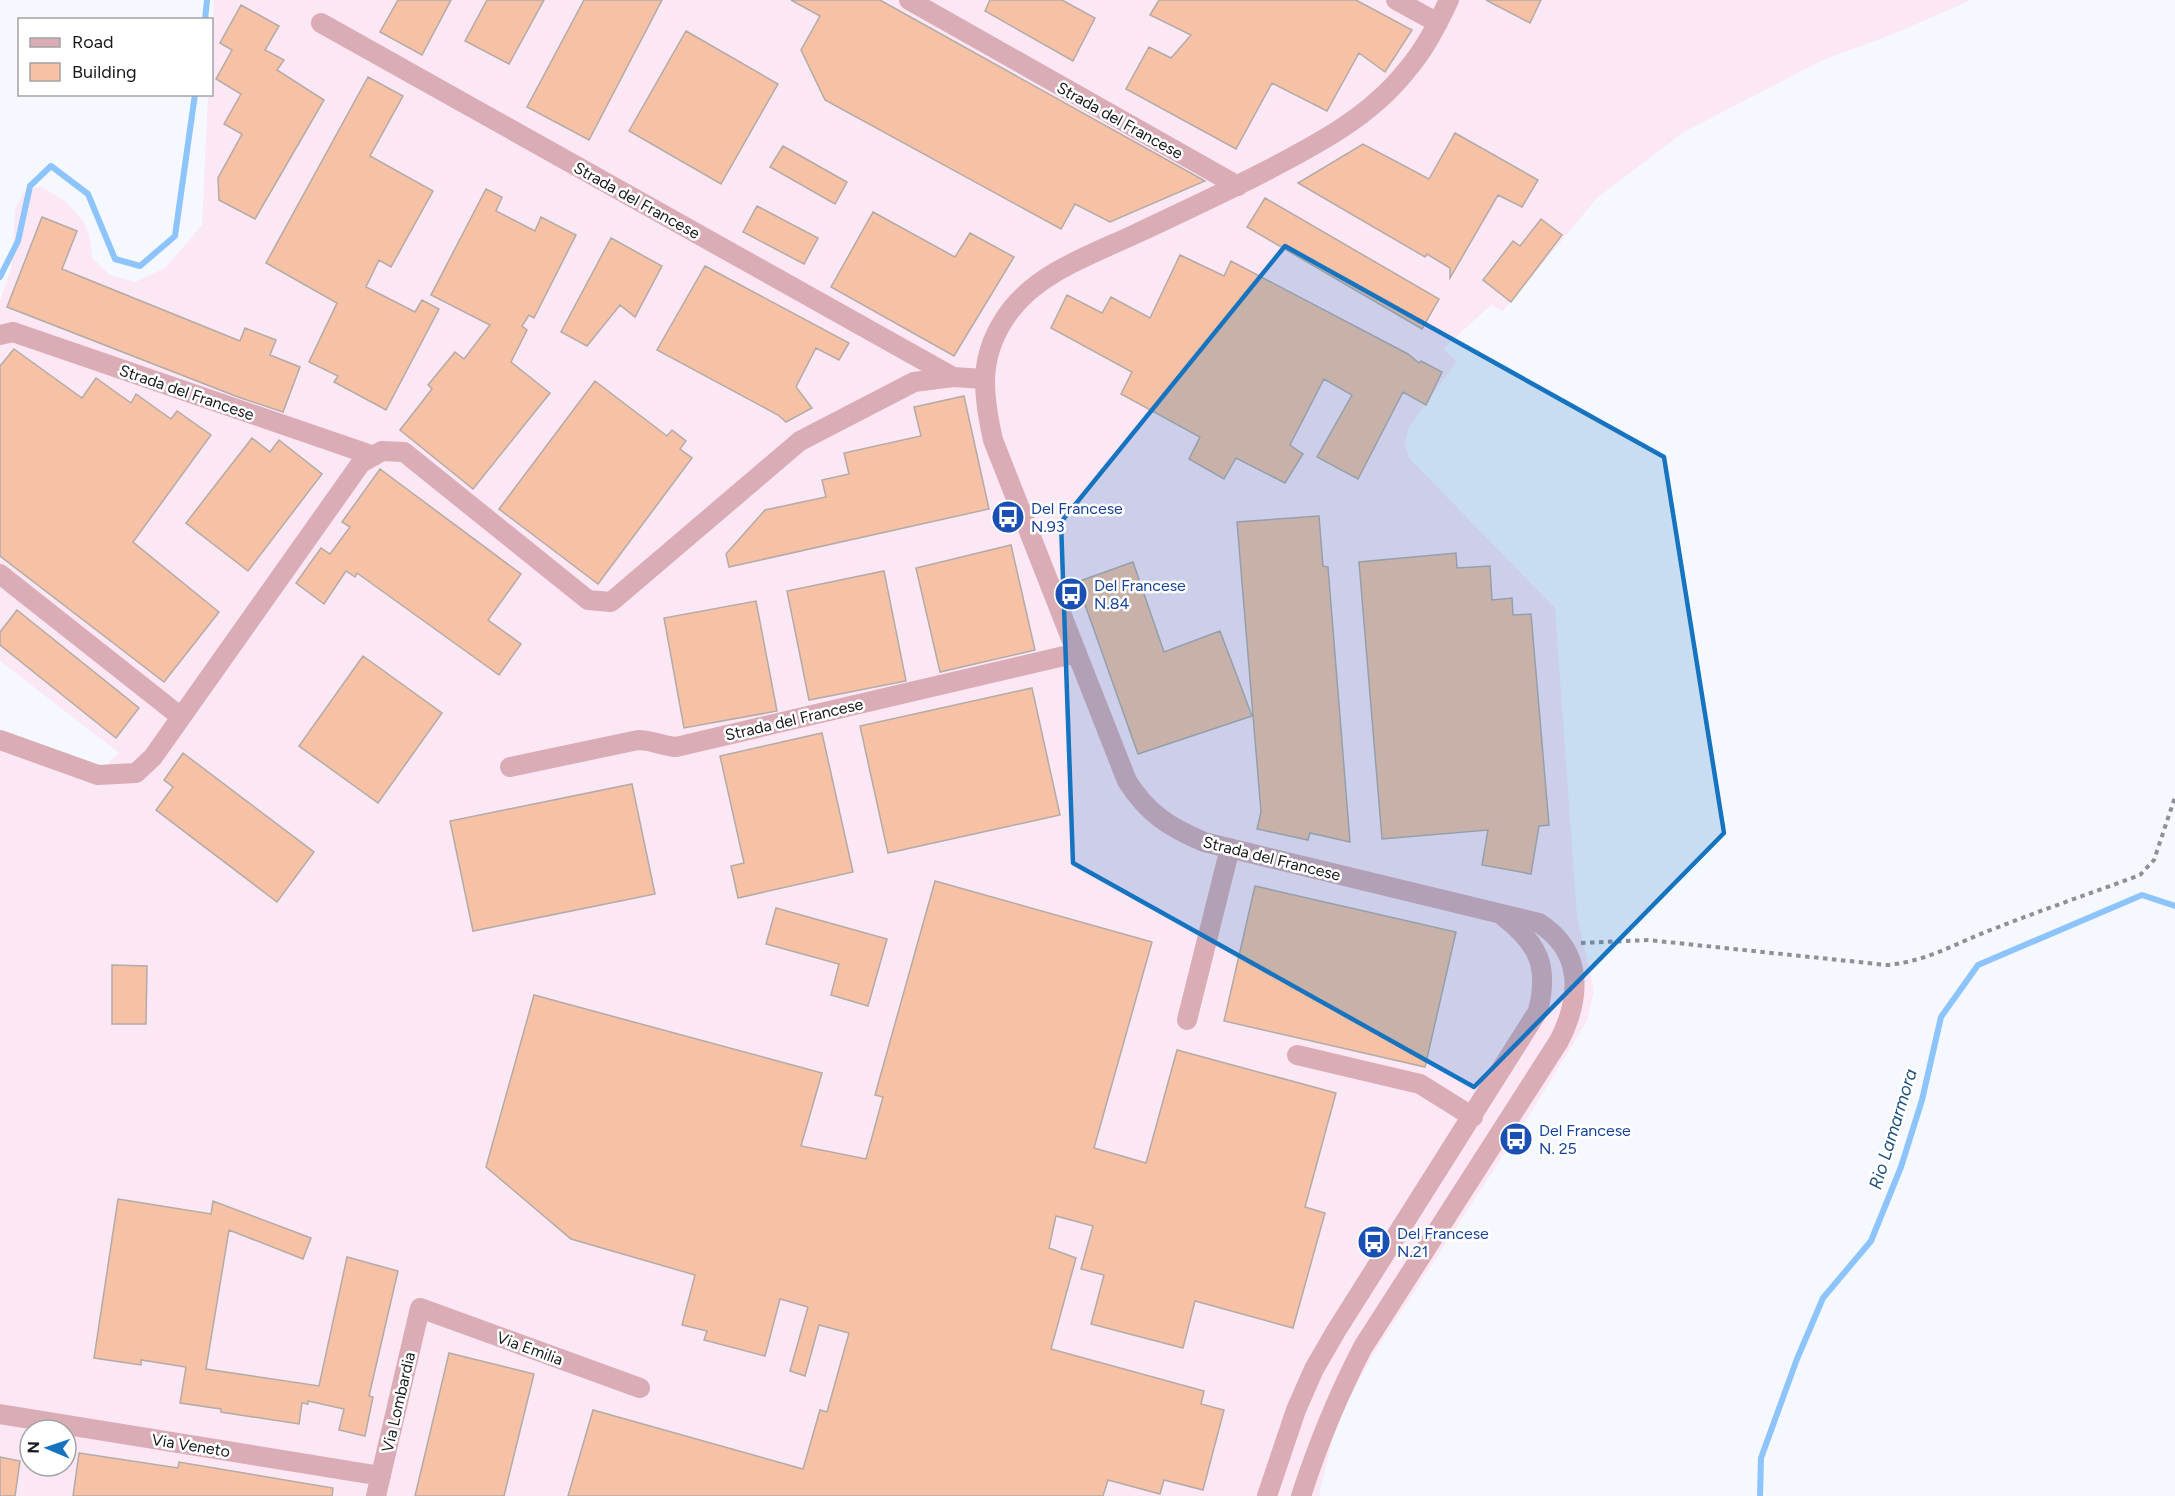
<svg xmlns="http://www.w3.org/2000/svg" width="2175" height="1496" font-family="Figtree,sans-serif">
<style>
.industrial{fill:#fce7f5;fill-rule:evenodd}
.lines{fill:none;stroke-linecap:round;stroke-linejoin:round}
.stream{stroke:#8cc4fb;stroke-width:6}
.building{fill:#f6c1a4;stroke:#b3aba7;stroke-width:1.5}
.path{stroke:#8e9096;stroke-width:4;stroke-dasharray:4.5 4.5;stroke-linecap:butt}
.minor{stroke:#daacb5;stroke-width:20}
.marked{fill:#1573c0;fill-opacity:0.2;stroke:#1573c0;stroke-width:4.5;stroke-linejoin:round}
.labels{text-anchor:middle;stroke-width:5;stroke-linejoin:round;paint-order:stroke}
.street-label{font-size:16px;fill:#18191c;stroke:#fff}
.transit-label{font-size:16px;fill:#164399;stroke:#fff;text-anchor:start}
.water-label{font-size:18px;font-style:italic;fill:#20527e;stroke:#fff}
</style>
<rect width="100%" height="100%" fill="#f5f8ff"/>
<!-- industrial -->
<path class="industrial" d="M214,0H1971L1896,33L1823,60L1684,132L1597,198L1503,311L1491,305L1443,349L1457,361L1409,427L1405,443L1409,458L1555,608L1577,915L1594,990L1587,1021L1530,1114L1373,1355L1337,1420L1319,1496H0V734L103,768L119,753L0,661V301L12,265L15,210L23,194L40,186L65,201L83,221L89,234L92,258L110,275L135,282L165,268L202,225L208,95L212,94V38ZM30,1430H66V1466H30Z"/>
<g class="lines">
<!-- stream -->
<path class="stream" d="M205,20L207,0
M0,277L18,241L30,186L51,166L88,194L115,259L140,266L175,236L195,94
M1760,1496L1761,1458L1797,1359L1823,1298L1871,1241L1901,1167L1922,1100L1941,1017L1978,965L2142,895L2175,906"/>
</g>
<!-- building -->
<path class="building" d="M398,0H451L422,55L380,32Z
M487,0H544L509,64L465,41Z
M584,0H662L589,140L527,107Z
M791,0H880L1205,181L1110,222L1075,204L1061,229L825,100L801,50L820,16Z
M990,0H1062L1095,18L1073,61L985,11Z
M1159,0H1356L1412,30L1385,72L1359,53L1327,111L1272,83L1236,149L1126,89L1149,47L1171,58L1191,35L1150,15Z
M1486,0H1541L1530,23Z
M241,5L279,26L265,50L284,60L277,70L324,100L255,219L219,200L218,178L242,134L224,124L241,94L216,79L232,50L220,43Z
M686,31L778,84L721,184L629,131Z
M368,77L403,96L370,156L433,191L391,267L379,260L366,287L415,312L422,300L439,309L386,410L334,382L338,376L309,362L337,303L266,263Z
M1455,133L1538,180L1522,207L1498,195L1450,278V268L1427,254L1425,257L1298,183L1363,144L1429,179Z
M783,146L847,182L835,204L770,167Z
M486,189L502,197L496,211L535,231L541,217L576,235L534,318L529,315L522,326L527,330L511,362L550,393L473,489L400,430L432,389L428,385L455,352L464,359L490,325L431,295Z
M1265,198L1439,299L1422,329L1247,227Z
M757,206L818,238L804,264L743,232Z
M873,212L955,257L970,233L1014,257L954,356L831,287Z
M42,217L77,231L62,269L240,341L245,328L276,340L270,355L300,367L283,412L238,397L7,307Z
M1541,219L1562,235L1511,302L1483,280L1513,241L1520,246Z
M611,238L662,266L635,317L620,305L587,346L561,332Z
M1180,255L1224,276L1231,261L1408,354L1419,363L1421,361L1442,372L1426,405L1403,392L1358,479L1317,457L1352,395L1324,379L1290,445L1303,454L1285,483L1236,458L1224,479L1189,459L1200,437L1121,394L1132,372L1051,328L1067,295L1102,313L1111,297L1150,318Z
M705,266L849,343L839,360L816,348L796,387L812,408L786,422L778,415L657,350Z
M14,349L82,398L96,378L131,403L136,394L171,419L177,411L211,435L133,542L219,612L164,682L0,556V366Z
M595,381L667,436L672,430L686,441L680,449L692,458L598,584L499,509Z
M964,396L989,509L729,567L726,554L765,510L826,497L822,480L849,474L844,453L921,436L914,407Z
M252,438L270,452L279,440L322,474L248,571L186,523Z
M380,469L521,574L488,620L521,644L499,675L357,573L355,577L346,571L324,604L296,583L321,548L330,554L350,527L342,522Z
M1319,516L1323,566L1328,567L1350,842L1310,833L1308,840L1257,829L1261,812L1237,522Z
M1011,545L1035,650L940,672L916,568Z
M1456,553L1457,568L1490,566L1492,600L1512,598L1513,615L1531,614L1549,825L1539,826L1531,874L1482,865L1488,830L1382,839L1359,562Z
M1133,562L1164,652L1220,631L1252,716L1138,754L1077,582Z
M884,571L906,681L809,700L787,591Z
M756,601L777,711L684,728L664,618Z
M17,610L139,708L116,738L0,645V632Z
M363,656L442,713L378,803L299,746Z
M1032,688L1060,815L888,853L860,726Z
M822,733L853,872L738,898L731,866L744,863L720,756Z
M183,753L314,852L277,902L156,810L173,787L164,780Z
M632,784L655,894L473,931L450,821Z
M935,881L1152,942L1094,1148L1146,1163L1177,1050L1336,1093L1305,1207L1325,1213L1293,1328L1195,1301L1183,1348L1091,1324L1104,1275L1081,1269L1093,1226L1056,1216L1049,1248L1076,1258L1051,1349L1204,1391L1201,1404L1224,1410L1203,1490L1164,1480L1160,1494L1108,1480L1103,1496H568L593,1410L803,1469L820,1410L827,1412L849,1333L819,1325L805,1376L790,1371L808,1307L780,1299L765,1356L704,1340L707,1331L682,1325L695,1275L571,1239L486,1167L534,995L822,1073L801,1146L866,1159L883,1097L875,1095Z
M1255,886L1456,932L1425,1067L1224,1021Z
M776,908L887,939L868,1006L831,995L839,964L766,944Z
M112,965L147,966L146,1024H112Z
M118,1199L211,1214L213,1201L311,1238L303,1259L229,1230L206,1369L319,1386L347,1257L398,1271L369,1396L373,1397L365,1436L339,1430L344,1409L308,1401V1404L302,1403L299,1424L221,1412V1409L180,1403L186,1367L141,1360V1365L94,1358Z
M449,1353L534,1374L504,1496H415Z
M79,1453L178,1468L179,1462L333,1488L332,1496H73Z
M0,1457L20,1461L15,1496H0Z"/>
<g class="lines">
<!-- path -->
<path class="path" d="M1581,943L1648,940L1887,965C1930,961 1957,942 1996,928C2044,909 2092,893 2140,875L2154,860L2175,797"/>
<!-- minor -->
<path class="minor" d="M909,0L1238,186
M1396,0L1438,23
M321,23L953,377
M0,335L13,332L374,456
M0,574L181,717
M0,740L98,775L136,773L153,757L361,463L382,451L404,452L588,600L611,602L800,441L914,382L953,377L984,379
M510,767L638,740C652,740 662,746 676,747L1077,653
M1187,1020L1230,848
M1297,1055L1420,1084L1473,1117
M0,1414L381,1476
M376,1496L420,1308L640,1388
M1267,1496L1296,1410L1314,1369L1336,1331L1538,1011C1549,967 1539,944 1504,917
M1301,1496C1318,1444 1338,1395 1363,1347L1559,1041C1581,998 1584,952 1539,923L1204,842C1169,827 1148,814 1127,781L993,440C982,391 978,354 1010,311C1038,274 1087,256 1129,237C1174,216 1219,195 1264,172C1316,145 1370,117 1407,70C1425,49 1437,25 1449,0"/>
</g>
<!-- marked area -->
<path class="marked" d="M1285,246L1664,457L1724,833L1474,1087L1073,863L1061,522Z"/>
<!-- icons -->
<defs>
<g id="bus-disc" transform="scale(1.725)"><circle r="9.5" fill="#1a4fb4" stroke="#fff"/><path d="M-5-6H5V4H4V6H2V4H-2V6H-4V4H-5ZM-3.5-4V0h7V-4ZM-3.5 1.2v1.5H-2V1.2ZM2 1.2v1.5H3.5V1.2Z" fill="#fff"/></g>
</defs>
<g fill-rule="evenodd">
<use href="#bus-disc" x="1008" y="517"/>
<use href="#bus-disc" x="1071" y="594"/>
<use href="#bus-disc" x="1516" y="1139"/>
<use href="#bus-disc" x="1374" y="1242"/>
</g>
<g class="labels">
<!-- street labels -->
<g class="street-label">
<text transform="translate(1120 120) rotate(29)" y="6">Strada del Francese</text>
<text transform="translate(637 200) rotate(29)" y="6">Strada del Francese</text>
<text transform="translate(187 392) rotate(19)" y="6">Strada del Francese</text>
<text transform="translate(794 719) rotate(-13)" y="6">Strada del Francese</text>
<text transform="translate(1272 858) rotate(14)" y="6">Strada del Francese</text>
<text transform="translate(530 1348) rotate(20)" y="6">Via Emilia</text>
<text transform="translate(398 1402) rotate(-77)" y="6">Via Lombardia</text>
<text transform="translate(191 1445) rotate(9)" y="6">Via Veneto</text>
</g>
<!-- transit labels -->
<g class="transit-label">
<text x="1031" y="514">Del Francese<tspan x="1031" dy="18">N.93</tspan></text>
<text x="1094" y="591">Del Francese<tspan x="1094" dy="18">N.84</tspan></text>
<text x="1539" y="1136">Del Francese<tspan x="1539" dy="18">N. 25</tspan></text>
<text x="1397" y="1239">Del Francese<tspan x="1397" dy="18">N.21</tspan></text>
</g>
<!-- water labels -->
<g class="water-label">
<text transform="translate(1893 1129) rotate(-73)" y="6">Rio Lamarmora</text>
</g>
</g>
<!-- legend -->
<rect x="18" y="18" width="195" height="78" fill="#ffffff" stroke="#a3a3a4" stroke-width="1.5"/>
<rect x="30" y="38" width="30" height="9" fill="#daacb5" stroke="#a3a3a4" stroke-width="1.5"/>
<text x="72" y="48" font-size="18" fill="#18191c">Road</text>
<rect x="30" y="63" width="30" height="18" fill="#f6c1a4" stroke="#a3a3a4" stroke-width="1.5"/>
<text x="72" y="78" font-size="18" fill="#18191c">Building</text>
<!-- north arrow -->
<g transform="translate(48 1448) rotate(272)"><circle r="28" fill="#ffffff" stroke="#a3a3a4" stroke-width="1.5"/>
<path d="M0-4.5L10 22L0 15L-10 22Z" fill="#1573c0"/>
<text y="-9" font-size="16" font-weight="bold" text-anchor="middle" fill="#18191c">N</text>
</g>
</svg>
